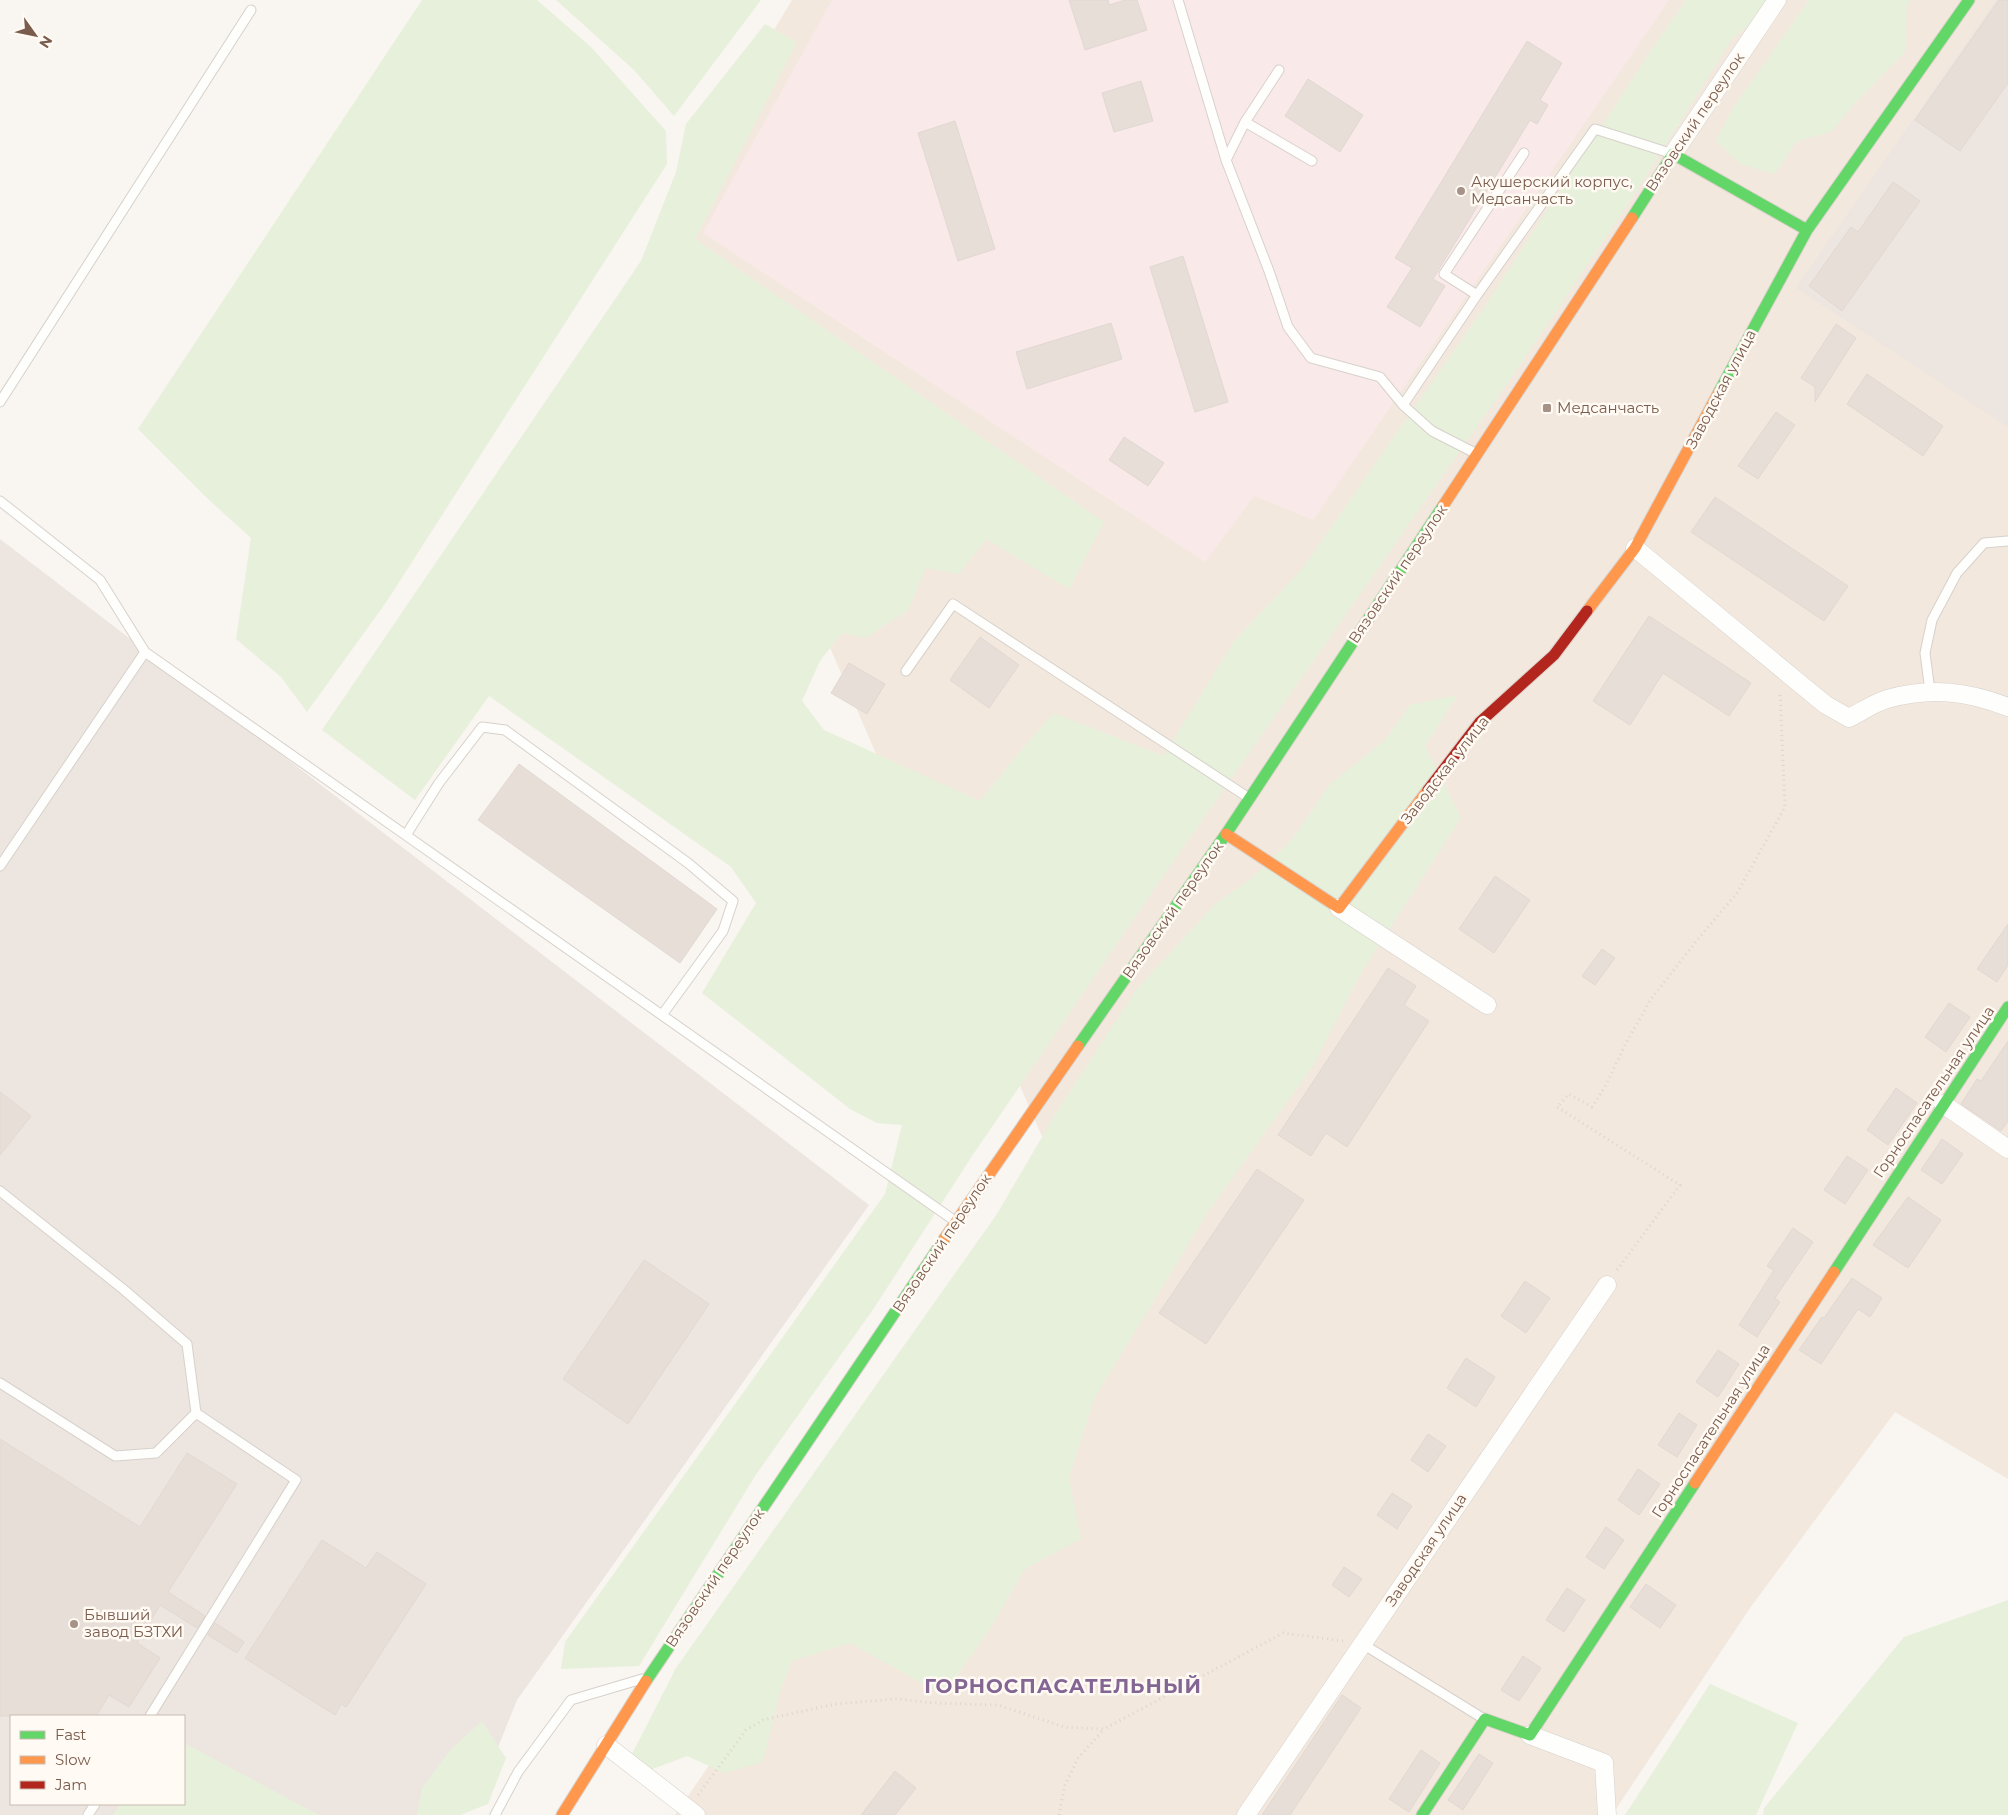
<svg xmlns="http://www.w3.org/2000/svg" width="2008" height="1815" font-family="Montserrat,sans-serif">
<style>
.residential{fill:#f2e8de}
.industrial{fill:#ede5e0;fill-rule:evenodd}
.medical{fill:#fae9e9}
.green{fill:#e7f0db}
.building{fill:#e6ded7;stroke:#e2d8d2}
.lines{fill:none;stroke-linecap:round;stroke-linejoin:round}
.lane-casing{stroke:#d7d1cb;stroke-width:11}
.street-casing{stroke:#d7d1cb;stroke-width:19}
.fast-casing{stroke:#d9d2cb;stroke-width:13}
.slow-casing{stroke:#d9d2cb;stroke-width:13}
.jam-casing{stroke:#d9d2cb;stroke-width:13}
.path{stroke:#dcd5d0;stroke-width:3;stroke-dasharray:1 4;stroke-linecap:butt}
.lane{stroke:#fefefd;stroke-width:9}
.street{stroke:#fefefd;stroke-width:18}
.fast{stroke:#63d668;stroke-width:11}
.slow{stroke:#ff974d;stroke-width:11}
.jam{stroke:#b3261e;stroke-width:11}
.poi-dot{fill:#a69286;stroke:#fffaf3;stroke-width:2}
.labels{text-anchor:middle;stroke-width:5;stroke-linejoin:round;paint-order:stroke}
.street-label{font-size:15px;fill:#7a5c4d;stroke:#fffaf3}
.poi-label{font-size:15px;fill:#7a5c4d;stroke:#fffaf3;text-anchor:start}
.district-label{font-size:20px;font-weight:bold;letter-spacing:1px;fill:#846695;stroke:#fffaf3}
</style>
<rect width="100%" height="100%" fill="#f9f5f0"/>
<!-- residential -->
<path class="residential" d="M792,0H2008V1479L1895,1412L1750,1608L1612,1815H675L1080,1224L651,235Z"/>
<!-- industrial -->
<path class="industrial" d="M1996,0H2008V427L1796,288Z
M0,539L869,1205L517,1700L492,1762L461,1815H0ZM11,1716H184V1804H11Z"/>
<!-- medical -->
<path class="medical" d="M832,0H1669L1313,520L1254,496L1205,562L703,233Z"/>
<!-- green -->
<path class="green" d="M422,0H537L591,47L666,131L667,164L387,601L307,712L281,677L236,639L251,538L208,499L138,429Z
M556,0H761L674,116L634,70Z
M1686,0H1768L1755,20L1732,39L1631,200L1520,365L1153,891L972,1156L874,1308L755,1476L639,1666L561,1669L565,1642L885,1194L902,1125L877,1123L850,1109L702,993L756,903L731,867L489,696L415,800L322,730L641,261L676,172L686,124L765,24L797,42L695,239L1104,522L1069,589L986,539L959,574L926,568L908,610L866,638L842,633L820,661L802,701L824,730L980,801L1031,738L1054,713L1163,756L1235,640L1302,569L1483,309L1650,52Z
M1809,0H1911L1907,4L1905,52L1854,104L1832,131L1796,142L1775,174L1740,164L1716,141L1733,108Z
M1458,695L1425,746L1461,818L1361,973L1313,1066L1208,1212L1094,1399L1069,1478L1081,1539L1025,1569L988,1632L943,1695L850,1643L792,1661L780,1692L763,1762L725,1773L687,1756L642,1773L631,1756L676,1668L997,1214L1056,1113L1136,990L1216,903L1252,878L1294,837L1330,784L1385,740L1410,705Z
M2008,1600V1815H1763L1764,1808L1904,1637Z
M1710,1684L1798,1723L1756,1815H1625Z
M482,1721L506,1758L488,1804L460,1815H417L422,1788L450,1750Z
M184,1744H186L319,1815H113L120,1804H184Z"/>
<!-- building -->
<path class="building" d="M1069,0H1108L1109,5L1125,0H1137L1147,30L1085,50Z
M1999,0H2008V83L1960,151L1915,120Z
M1527,41L1562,63L1540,100L1548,105L1537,124L1530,120L1433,279L1445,286L1420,327L1387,307L1412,268L1395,258Z
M1308,79L1363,115L1340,152L1285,116Z
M1141,81L1153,121L1114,132L1102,93Z
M955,121L995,249L958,261L918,133Z
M1893,182L1920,201L1842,311L1809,286L1851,227L1858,232Z
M1183,256L1228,402L1195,412L1150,267Z
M1111,323L1122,359L1027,389L1016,352Z
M1836,324L1856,338L1815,402V387L1801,378Z
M1867,374L1943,426L1923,456L1847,404Z
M1776,412L1795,425L1758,479L1738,466Z
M1124,437L1164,463L1148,486L1109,460Z
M1715,497L1848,586L1824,621L1691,532Z
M1649,616L1751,683L1729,716L1663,673L1630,725L1593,701Z
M980,637L1019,665L989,708L950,680Z
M849,663L885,684L867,714L831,693Z
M519,764L717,909L680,963L478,820Z
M1495,876L1530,900L1494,953L1459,929Z
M2008,924V965L1997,982L1977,969Z
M1602,949L1615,958L1595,985L1582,976Z
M1388,968L1416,986L1404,1005L1429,1021L1347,1147L1326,1133L1311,1156L1278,1135Z
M1949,1003L1970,1017L1946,1052L1925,1037Z
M2008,1041V1121L2001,1131L1961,1104L1977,1079L1981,1081Z
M1896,1088L1917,1103L1888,1145L1867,1130Z
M0,1092L31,1116L0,1155Z
M1942,1139L1963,1154L1942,1184L1921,1170Z
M1847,1156L1868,1170L1845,1204L1824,1190Z
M1257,1169L1304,1200L1206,1344L1159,1313Z
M1908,1197L1941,1220L1908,1268L1873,1245Z
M1793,1228L1813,1242L1775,1298L1780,1302L1757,1337L1739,1325L1774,1270L1767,1266Z
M644,1260L709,1304L628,1424L563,1379Z
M1852,1278L1882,1298L1870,1317L1858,1309L1821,1364L1799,1350L1822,1317L1824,1318Z
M1525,1281L1550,1298L1526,1333L1501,1316Z
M1718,1350L1739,1364L1718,1397L1696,1382Z
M1466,1358L1495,1377L1476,1407L1447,1388Z
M1679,1413L1697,1425L1677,1457L1658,1445Z
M1428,1434L1446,1446L1428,1472L1411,1460Z
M0,1439L140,1527L187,1453L237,1484L168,1592L205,1616L197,1628L160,1605L137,1643L160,1658L129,1707L109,1695L96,1716H0Z
M1638,1469L1660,1484L1639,1515L1618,1500Z
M1392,1493L1412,1506L1397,1529L1377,1515Z
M1606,1527L1624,1540L1604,1569L1586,1557Z
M322,1540L366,1568L377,1552L426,1584L346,1707L341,1704L335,1715L245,1658Z
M1344,1567L1362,1579L1349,1597L1332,1585Z
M1646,1584L1676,1605L1660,1628L1630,1607Z
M1567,1588L1585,1600L1564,1632L1546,1620Z
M215,1623L244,1642L237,1653L208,1635Z
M1523,1656L1541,1668L1519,1701L1501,1690Z
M1342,1695L1361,1708L1290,1815H1262Z
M1421,1750L1440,1763L1409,1812L1389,1799Z
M1479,1754L1493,1763L1463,1810L1448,1800Z
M895,1771L916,1788L895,1815H861Z"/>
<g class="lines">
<!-- lane casing -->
<g class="lane-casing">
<path id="lane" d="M1178,0L1226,160L1269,271L1288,327L1311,358L1380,377L1403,405
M1245,122L1312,161
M1226,160L1245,122L1279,70
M1477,295L1444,274L1524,153
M0,402L251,10
M1477,454L1432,431L1403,405L1477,295L1595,129L1673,154
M0,501L100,580L145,652L955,1221
M906,671L953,604L1249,798
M1930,691L1925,653L1932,620L1957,573L1984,543L2008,541
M406,835L439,783L482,727L505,730L688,863L733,901L723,931L662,1015
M0,866L145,652
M0,1191L123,1289L187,1344L196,1413
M0,1383L115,1456L156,1453L196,1413L296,1480L150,1716
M1361,1643L1484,1719
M88,1815L95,1804
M495,1815L518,1772L571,1700L642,1679"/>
</g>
<!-- street casing -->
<g class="street-casing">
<path id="street" d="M1673,154L1777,0
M1635,548L1826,705L1849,718C1861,712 1874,703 1887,699C1931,687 1966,691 2008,707
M1339,908L1487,1005
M1943,1104L2008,1149
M1530,1735L1604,1763L1607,1815
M606,1745L696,1815
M1246,1815L1607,1285"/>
</g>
<!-- fast casing -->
<g class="fast-casing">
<path id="fast" d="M1632,218L1673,154L1807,230L1969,0
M1719,392L1807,230
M1078,1046L1226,834L1443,506
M1834,1272L2008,1007
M646,1681L945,1238
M1422,1815L1485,1719L1530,1735L1695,1483"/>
</g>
<!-- slow casing -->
<g class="slow-casing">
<path id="slow" d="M1443,506L1632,218
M1587,611L1635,548L1719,392
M1226,834L1339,908L1428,790
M945,1238L1078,1046
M1695,1483L1834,1272
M562,1815L646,1681"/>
</g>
<!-- jam casing -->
<g class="jam-casing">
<path id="jam" d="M1428,790L1480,722L1554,655L1587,611"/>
</g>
<!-- path -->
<path class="path" d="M1617,1270L1680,1185L1557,1107L1569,1094L1592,1107L1605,1087L1625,1045L1651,999L1698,939L1737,893L1785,807L1780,691
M698,1795L746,1730L763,1720L835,1704L896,1699L934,1703L998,1705L1064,1727L1104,1729L1283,1633L1343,1641
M1059,1815L1065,1785L1078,1758L1104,1729"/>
<!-- lane -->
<use href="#lane" class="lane"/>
<!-- street -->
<use href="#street" class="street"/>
<!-- fast -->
<use href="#fast" class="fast"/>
<!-- slow -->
<use href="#slow" class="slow"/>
<!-- jam -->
<use href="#jam" class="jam"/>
</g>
<!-- markers -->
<g class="poi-dot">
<circle cx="1461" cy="191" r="5"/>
<rect x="1542" y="403" width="10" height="10" rx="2.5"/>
<circle cx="74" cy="1624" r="5"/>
</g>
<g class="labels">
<!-- street labels -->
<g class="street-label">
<text transform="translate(1695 122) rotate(-56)" y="5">Вязовский переулок</text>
<text transform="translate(1721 389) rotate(-62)" y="5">Заводская улица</text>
<text transform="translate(1398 574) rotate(-56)" y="5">Вязовский переулок</text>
<text transform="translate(1445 770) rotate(-52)" y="5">Заводская улица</text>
<text transform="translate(1173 910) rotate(-55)" y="5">Вязовский переулок</text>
<text transform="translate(1934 1092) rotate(-56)" y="5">Горноспасательная улица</text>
<text transform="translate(942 1243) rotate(-56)" y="5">Вязовский переулок</text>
<text transform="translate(1711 1431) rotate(-57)" y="5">Горноспасательная улица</text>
<text transform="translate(1426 1550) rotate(-56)" y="5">Заводская улица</text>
<text transform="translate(715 1578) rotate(-56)" y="5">Вязовский переулок</text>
</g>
<!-- poi labels -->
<g class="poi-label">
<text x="1471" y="187">Акушерский корпус,<tspan x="1471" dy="17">Медсанчасть</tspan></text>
<text x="1557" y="413">Медсанчасть</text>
<text x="84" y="1620">Бывший<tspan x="84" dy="17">завод БЗТХИ</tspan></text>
</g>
<!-- district labels -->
<g class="district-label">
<text x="1063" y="1693">ГОРНОСПАСАТЕЛЬНЫЙ</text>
</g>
</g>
<!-- legend -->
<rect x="10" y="1715" width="175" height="90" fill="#fffaf3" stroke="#cabbb1"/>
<rect x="20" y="1731" width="25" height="8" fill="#63d668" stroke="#cabbb1"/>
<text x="55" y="1740" font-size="15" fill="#7a5c4d">Fast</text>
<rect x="20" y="1756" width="25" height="8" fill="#ff974d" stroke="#cabbb1"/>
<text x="55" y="1765" font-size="15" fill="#7a5c4d">Slow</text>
<rect x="20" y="1781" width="25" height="8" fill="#b3261e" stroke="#cabbb1"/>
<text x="55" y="1790" font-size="15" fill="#7a5c4d">Jam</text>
<!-- north arrow -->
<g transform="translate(35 35) rotate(123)" stroke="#fffaf3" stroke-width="4" paint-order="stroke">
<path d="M0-4L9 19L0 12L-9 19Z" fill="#7a5c4d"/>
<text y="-8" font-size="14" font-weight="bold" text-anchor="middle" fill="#7a5c4d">N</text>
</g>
</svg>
